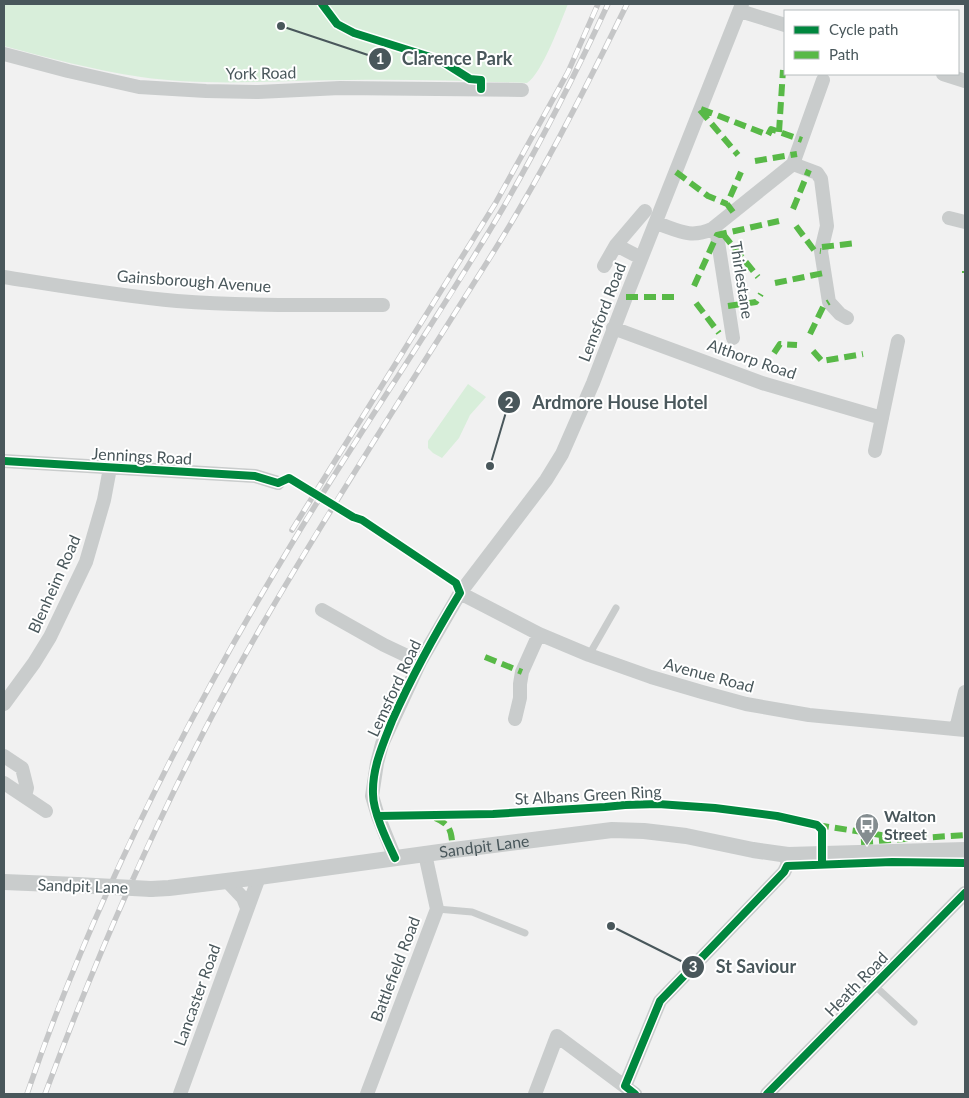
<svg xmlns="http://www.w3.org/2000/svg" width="969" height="1098" font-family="Lato,sans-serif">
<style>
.green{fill:#d8eeda}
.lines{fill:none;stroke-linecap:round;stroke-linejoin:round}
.service{stroke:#c9cccc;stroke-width:7}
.minor{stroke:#c9cccc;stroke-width:14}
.tertiary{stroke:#c9cccc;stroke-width:16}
.rail-casing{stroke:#c5c6c7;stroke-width:5.5}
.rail{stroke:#fff;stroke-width:4;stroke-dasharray:11;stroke-linecap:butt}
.tertiary-bridge{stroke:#c9cccc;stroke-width:16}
.quiet{stroke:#58b947;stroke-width:6;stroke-dasharray:12 6;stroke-linecap:butt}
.cycleway-casing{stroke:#fff;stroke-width:11}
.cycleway{stroke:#00873e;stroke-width:8}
.labels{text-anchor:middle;stroke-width:4;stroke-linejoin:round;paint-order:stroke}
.street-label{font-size:16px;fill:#49575b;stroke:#fff}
.poi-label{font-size:16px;font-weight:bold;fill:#49575b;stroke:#fff;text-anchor:start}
.leader{fill:none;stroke:#49575b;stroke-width:2}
.callout-dot{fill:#49575b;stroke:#fff;stroke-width:2}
.mark-label{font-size:15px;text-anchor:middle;font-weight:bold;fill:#fff}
.callout-label{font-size:18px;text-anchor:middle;font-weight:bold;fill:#49575b;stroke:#fff;stroke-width:4;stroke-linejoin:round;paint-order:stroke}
</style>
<rect width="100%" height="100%" fill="#f1f1f1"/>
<!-- green -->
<path class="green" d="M4,4H568C561,21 542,74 527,83C468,81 408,79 349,80C280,80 210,87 141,77C94,70 49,58 4,46Z
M468,384L486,397L470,415L459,438L442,458L433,453L428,448V441Z"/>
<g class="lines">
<!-- service -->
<path class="service" d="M589,655L616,608
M437,909L472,912L525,933
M874,985L914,1022"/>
<!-- minor -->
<path class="minor" d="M740,11L785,25
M4,54L68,71L139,87L206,91L258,92L340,88L522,90
M943,74L965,81
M793,164L817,173L821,179L827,226L821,251L829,302L840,314L847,318
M949,218L965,222
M656,223C678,230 689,239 712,229L793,164L823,80
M712,229L717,235L733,338
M616,245L641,258
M604,266L616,245L645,211
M4,277C61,286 119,296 177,301C246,306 315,305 383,305
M613,328L762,383L882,418
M875,451L898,341
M4,461L255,476L278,483
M460,593L539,634L589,655L651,677L702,692L746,704L809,715L965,730
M322,610L384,645L420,662
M4,704L34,663L50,637L86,562L104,500L110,468
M515,719L520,698V684L522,672L539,634
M956,729L965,692
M4,756L22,768L27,788L25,796
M4,783L46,811
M395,858L378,816L372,796L377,763L382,744L420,662L460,593L546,480L562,454L593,383L626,297L742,4
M227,881L243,898L247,908
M625,1086L660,1001L784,872L787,866L788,855
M180,1094L259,877
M367,1094L437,909L425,854
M535,1094L557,1036L635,1094
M767,1094L965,893"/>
<!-- tertiary -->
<g class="tertiary">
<path d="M4,882L77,885"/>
<path id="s1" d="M151,889L169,888L259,877L454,850L612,830L644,831L686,836L753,850L788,855L965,850"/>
</g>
<!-- rail casing -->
<g class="rail-casing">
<path id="rail" d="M292,530L495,204L568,72L598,4
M27,1094C94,898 190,711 297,535C364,425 438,319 503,208C541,142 576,73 608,4
M45,1094C106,931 177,771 265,620C323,520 386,422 448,324C471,287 495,251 517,213C557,145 592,75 627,4"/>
</g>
<!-- rail -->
<use href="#rail" class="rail"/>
<!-- tertiary-bridge -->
<path class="tertiary-bridge" d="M77,885L151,889"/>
<!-- quiet -->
<path class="quiet" d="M701,109L768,135L771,129L802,140
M700,110L738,155
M779,132L783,70
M755,161L797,154
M676,172L708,196L727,204
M793,209L809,170
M733,212L727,204L741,172
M796,226L814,250L821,251
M723,234L758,277
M822,247L857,243
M965,271V273
M775,283L824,273
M694,286L717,235L779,221
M626,297H680
M696,303L719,333
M728,306L756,302L761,294
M810,334L824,305L829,302
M813,351L822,361L863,354
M774,353L780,344L797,345
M485,657L522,672
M435,818C447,823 451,828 452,841
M817,825L894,837
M861,842L965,835"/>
<!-- cycleway casing -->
<g class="cycleway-casing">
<path id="cycleway" d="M322,4L337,24L354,33L440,60L470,79L481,80V89
M4,461L255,476L278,483L289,478L353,517L362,520L456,583L460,593C435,634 412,676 392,721C383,744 372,768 373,794C373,812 387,841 395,858
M378,816L493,814L605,807L625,805L658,804L715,808L777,816L817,825L822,830V863
M635,1094L625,1086L660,1001L784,872L787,866L892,862L965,863
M767,1094L965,893"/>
</g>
<!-- cycleway -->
<use href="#cycleway" class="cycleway"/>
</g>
<!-- icons -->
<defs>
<g id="bus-pin" transform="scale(1.25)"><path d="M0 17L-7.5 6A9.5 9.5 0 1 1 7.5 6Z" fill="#848d90" stroke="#fff"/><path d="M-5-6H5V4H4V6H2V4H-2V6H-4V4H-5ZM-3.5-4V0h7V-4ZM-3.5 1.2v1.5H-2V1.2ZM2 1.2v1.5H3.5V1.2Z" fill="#fff"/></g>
</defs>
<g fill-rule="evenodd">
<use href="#bus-pin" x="867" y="825"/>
</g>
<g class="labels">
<!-- street labels -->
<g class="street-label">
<text transform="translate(261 73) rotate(-1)" y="6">York Road</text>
<text transform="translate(742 280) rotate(81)" y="6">Thirlestane</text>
<text transform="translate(194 281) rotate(4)" y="6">Gainsborough Avenue</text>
<text transform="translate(602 312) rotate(-69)" y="6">Lemsford Road</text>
<text transform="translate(752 359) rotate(19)" y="6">Althorp Road</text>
<text transform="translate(142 456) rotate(3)" y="6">Jennings Road</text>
<text transform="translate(54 584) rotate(-66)" y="6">Blenheim Road</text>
<text transform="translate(709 675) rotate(15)" y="6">Avenue Road</text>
<text transform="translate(394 688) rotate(-65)" y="6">Lemsford Road</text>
<text transform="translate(588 795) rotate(-3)" y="6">St Albans Green Ring</text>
<text dy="6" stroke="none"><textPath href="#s1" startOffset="336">Sandpit Lane</textPath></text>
<text transform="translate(83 886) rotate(2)" y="6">Sandpit Lane</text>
<text transform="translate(395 969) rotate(-69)" y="6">Battlefield Road</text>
<text transform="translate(856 984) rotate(-46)" y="6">Heath Road</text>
<text transform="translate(197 995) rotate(-70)" y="6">Lancaster Road</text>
</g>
<!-- poi labels -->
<g class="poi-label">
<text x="884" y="822">Walton<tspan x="884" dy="18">Street</tspan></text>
</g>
</g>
<!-- callouts -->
<path class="leader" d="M281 26L380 59M490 466L509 402M611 926L693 967"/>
<g class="callout-dot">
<circle cx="281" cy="26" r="5"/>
<circle cx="490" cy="466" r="5"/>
<circle cx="611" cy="926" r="5"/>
<circle cx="380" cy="59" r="12"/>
<circle cx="509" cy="402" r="12"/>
<circle cx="693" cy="967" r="12"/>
</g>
<g class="mark-label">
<text x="380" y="64">1</text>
<text x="509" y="408">2</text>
<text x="693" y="972">3</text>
</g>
<g class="callout-label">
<text x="457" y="65">Clarence Park</text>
<text x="620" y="409">Ardmore House Hotel</text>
<text x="756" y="973">St Saviour</text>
</g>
<!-- border -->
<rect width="969" height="1098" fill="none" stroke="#49575b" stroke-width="10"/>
<!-- legend -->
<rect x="784" y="10" width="175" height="65" fill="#ffffff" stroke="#b6bcbd"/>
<rect x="794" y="26" width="25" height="8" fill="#00873e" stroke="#b6bcbd"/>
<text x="829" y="35" font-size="15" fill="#49575b">Cycle path</text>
<rect x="794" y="51" width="25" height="8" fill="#58b947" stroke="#b6bcbd"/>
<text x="829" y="60" font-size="15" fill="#49575b">Path</text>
</svg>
